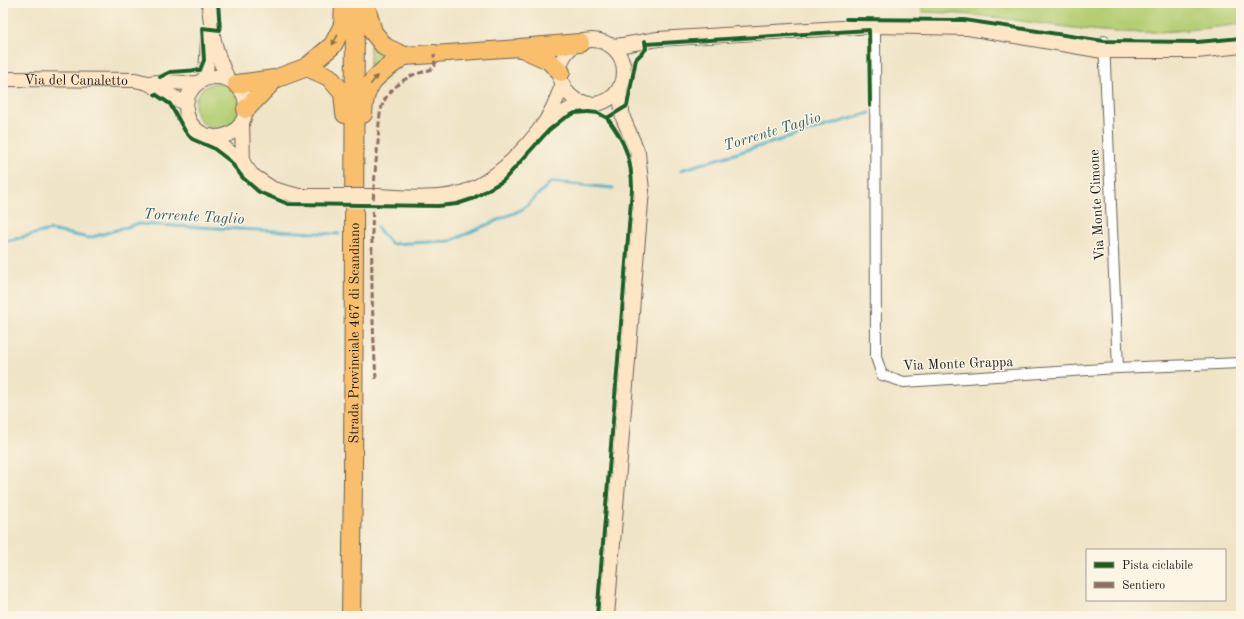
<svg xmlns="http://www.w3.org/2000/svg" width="1244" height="619" font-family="'Old Standard TT',serif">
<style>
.green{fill:#b4ce73;stroke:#687548}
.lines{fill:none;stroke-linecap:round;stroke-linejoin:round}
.stream{stroke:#49b1c8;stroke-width:3}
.street-casing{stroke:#666258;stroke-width:12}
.secondary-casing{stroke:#666258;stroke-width:16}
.primary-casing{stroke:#666258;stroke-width:18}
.highway-casing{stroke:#666258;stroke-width:20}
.street{stroke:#fff;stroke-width:10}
.secondary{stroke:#fde5c5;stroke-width:14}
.primary{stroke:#f9bf6d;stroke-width:16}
.highway{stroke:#f9bf6d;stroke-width:18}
.secondary-bridge-casing{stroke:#666258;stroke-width:16;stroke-linecap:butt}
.secondary-bridge{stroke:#fde5c5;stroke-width:14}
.quiet{stroke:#8d6e63;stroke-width:3;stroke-dasharray:6 3;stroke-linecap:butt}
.cycleway-casing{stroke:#fcf5e5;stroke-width:6}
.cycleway{stroke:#1b5e20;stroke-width:4}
.oneway{fill:#8a6e44}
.labels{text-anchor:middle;stroke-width:3;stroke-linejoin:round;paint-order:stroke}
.street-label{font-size:14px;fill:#1c1c1c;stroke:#fcf5e5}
.water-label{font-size:15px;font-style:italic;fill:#305f69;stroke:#fcf5e5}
</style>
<rect width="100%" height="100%" fill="#fcf5e5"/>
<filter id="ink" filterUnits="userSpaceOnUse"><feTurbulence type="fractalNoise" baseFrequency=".025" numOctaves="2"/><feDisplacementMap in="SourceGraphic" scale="8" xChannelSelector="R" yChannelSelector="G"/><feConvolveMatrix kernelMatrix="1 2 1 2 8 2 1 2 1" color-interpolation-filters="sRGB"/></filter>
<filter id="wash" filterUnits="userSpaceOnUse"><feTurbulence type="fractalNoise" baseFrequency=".012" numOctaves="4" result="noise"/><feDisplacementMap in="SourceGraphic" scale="16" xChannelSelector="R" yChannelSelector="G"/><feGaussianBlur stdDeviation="0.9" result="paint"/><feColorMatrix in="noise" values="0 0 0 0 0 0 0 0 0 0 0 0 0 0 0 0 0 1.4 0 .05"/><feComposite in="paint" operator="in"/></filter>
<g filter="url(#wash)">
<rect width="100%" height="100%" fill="#f0e4c7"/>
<!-- green -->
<path class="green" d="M922,3H1241V24C1194,30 1149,35 1101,31C1041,25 982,13 922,12Z
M370,44L374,49L388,58L370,70Z
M195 106a23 23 0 1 1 46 0a23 23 0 1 1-46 0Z"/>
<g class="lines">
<!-- stream -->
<path class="stream" d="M681,170L870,113
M377,227L391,244L450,241L523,209L551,182L613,188
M3,242L50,230L89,238L137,224L339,234"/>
</g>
</g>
<g filter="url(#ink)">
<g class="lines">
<!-- street casing -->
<g class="street-casing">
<path id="street" d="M875,26L876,357L882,375L904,382L1118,368L1241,363
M1104,41L1118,368"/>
</g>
<!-- secondary casing -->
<g class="secondary-casing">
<g id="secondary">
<path d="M209,3C211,32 215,53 228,79"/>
<circle cx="592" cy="72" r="32"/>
<path d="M610,45L617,46L658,39L875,26L968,28L1103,51H1197L1241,46"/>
<circle cx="216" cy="107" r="30"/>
<path d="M206,78L208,36"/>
<path id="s1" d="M3,79L135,80L148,83L186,104"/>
<path d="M149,83C165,80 181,84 198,83"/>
<path d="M242,122L243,163"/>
<path d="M545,123L583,102"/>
<path d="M210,136L243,163L252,175L273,189L299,196H329"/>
<path d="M378,196C404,197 431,200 457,194C490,187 524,151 543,125C552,113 557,97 563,84"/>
<path d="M607,616L642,190L638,153L623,118L619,88"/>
</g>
</g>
<!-- primary casing -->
<g class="primary-casing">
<path id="primary" d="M434,54L519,48"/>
</g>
<!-- highway casing -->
<g class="highway-casing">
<g id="highway">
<path d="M365,3L373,32L385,47L404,56L434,54"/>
<path d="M519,48L580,43"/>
<path d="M524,49L548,60L561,72"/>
<path d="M307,67L329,77L343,93L345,114"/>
<path d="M237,84L275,79L307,67L333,45L343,25L344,3"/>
<path d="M246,109L275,79"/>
<path d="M363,114C364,80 379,74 404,56"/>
<path id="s2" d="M351,616L353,482L355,3"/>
</g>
</g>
<!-- street -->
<use href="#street" class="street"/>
<!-- secondary -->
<use href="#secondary" class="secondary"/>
<!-- primary -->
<use href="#primary" class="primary"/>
<!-- highway -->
<use href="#highway" class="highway"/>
<!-- secondary-bridge casing -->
<g class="secondary-bridge-casing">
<path id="secondary-bridge" d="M329,196H378"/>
</g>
<!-- secondary-bridge -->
<use href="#secondary-bridge" class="secondary-bridge"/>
<!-- quiet -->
<path class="quiet" d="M376,379C371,301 369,220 378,143C379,129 378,114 384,101C390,90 402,80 413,75C420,72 429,72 435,66L434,54"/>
<!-- cycleway casing -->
<g class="cycleway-casing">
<path id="cycleway" d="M846,19L964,20L1104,41L1197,42L1241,38
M646,44L869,30L870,106
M160,77L170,72L200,70L204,60L202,28L220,30L218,3
M155,94L170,104L185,131L192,139L213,148L230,161L243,178L259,192L288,204L438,206L457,204L472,199L503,181L549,130L563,119L575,113L589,112L598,113L607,118L627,106L636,59L646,49L645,41
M597,616L632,189C632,160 625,141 607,118"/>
</g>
<!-- cycleway -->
<use href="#cycleway" class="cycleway"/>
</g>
<!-- one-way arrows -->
<defs><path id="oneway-solid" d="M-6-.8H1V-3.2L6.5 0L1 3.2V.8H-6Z"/></defs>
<g class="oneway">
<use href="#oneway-solid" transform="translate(335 40) rotate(119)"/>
<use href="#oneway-solid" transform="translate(374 80) rotate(-53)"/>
</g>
</g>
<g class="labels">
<!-- street labels -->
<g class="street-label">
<text dy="5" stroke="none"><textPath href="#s1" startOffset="73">Via del Canaletto</textPath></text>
<text transform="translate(1096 205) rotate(-93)" y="5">Via Monte Cimone</text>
<text dy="5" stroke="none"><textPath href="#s2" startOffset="283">Strada Provinciale 467 di Scandiano</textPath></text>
<text transform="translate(958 363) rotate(-2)" y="5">Via Monte Grappa</text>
</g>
<!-- water labels -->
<g class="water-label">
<text transform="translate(772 131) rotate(-17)" y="5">Torrente Taglio</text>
<text transform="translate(194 216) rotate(3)" y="5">Torrente Taglio</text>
</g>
</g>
<!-- margin -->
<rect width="1244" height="619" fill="none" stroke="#fcf5e5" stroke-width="16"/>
<!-- legend -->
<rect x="1086" y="549" width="140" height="52" fill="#fcf5e5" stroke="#a29e95"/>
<rect x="1094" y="562" width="20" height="6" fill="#1b5e20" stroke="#a29e95"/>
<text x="1122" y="569" font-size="12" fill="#1c1c1c">Pista ciclabile</text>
<rect x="1094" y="582" width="20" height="6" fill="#8d6e63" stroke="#a29e95"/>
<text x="1122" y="589" font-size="12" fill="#1c1c1c">Sentiero</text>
</svg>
